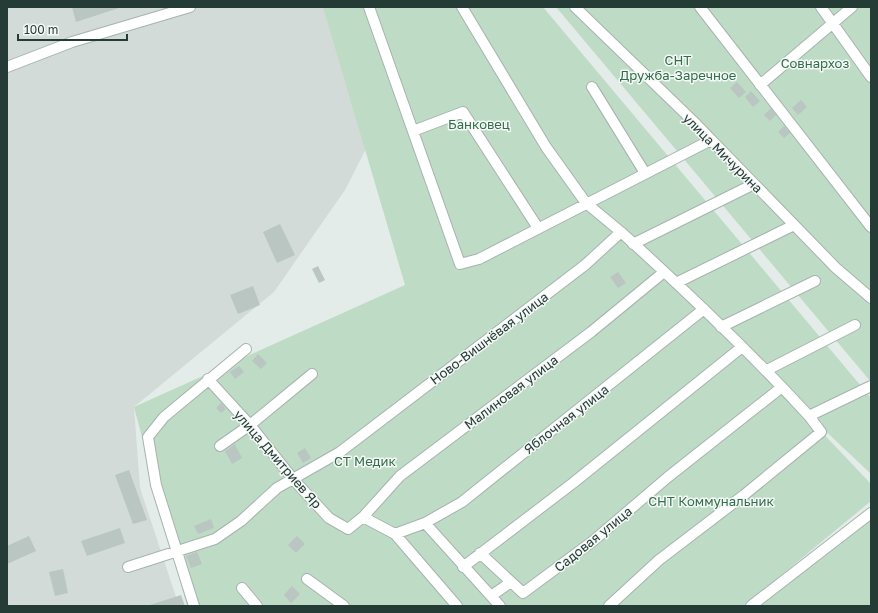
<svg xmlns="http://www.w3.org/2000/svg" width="878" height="613" font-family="'Golos Text',sans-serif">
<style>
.built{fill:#d2dbd7}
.green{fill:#bedbc6}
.building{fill:#b9c6c1}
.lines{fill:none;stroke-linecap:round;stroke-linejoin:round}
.minor-casing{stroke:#a6b3af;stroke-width:12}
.minor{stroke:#fff;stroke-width:10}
.labels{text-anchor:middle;stroke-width:3;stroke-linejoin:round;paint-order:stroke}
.park-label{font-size:13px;fill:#336e4a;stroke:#f4f8f6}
.street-label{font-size:13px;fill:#253b35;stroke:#f4f8f6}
</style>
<rect width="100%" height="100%" fill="#e3ece8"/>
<!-- built -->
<path class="built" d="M7,7H353L391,100L345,190L274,292L134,407L140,488L179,606H7Z"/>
<!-- green -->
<path class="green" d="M323,7H543L871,398V474L780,388L871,484V501L744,606H187L134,407L405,285Z
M556,7H871V382Z
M871,511V606H751Z"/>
<!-- building -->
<path class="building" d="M72,7H119V8L76,22Z
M737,82L746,92L739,98L730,88Z
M751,91L760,101L753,107L745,97Z
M801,100L807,107L798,115L792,108Z
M771,108L776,115L770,121L764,115Z
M784,126L790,133L784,138L778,132Z
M280,224L295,255L277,263L263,232Z
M318,266L325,280L319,283L312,269Z
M618,272L626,283L618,288L610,277Z
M253,286L260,305L238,314L230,295Z
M258,354L267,363L261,369L252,361Z
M239,366L244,372L235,379L230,372Z
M221,403L226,409L221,413L216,408Z
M235,444L242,458L232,464L225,451Z
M305,448L311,458L303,463L297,453Z
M129,470L147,520L133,524L115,475Z
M211,519L214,528L198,534L194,526Z
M120,528L125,543L87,556L81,541Z
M29,536L36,551L7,564V546Z
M297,536L305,544L296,553L288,545Z
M197,552L202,564L191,568L186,556Z
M63,569L68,593L55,596L49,572Z
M292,586L300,594L291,603L284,595Z
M181,595L185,606H150V605Z"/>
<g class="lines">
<!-- minor casing -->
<g class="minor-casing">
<path id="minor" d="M369,7L460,264L479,259L711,140
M462,7L546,147L586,203L621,232
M575,7L693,121L836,268L871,298
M700,7L871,227
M821,7L871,77
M7,67L72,42L190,7
M760,85L852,7
M592,87L645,173
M413,131L463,112L538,228
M633,244L754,184
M676,283L794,225
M721,327L815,281
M767,370L855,325
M208,379L250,425L293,479L329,518L348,529L363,517L395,534L425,523L500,606
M220,446L250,425L312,374
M363,517L400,476L591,332L664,272
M425,523L462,502L704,309
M395,534L457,606
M480,553L523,593L593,541L668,477L782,387
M128,567L215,539L241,521L277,488L340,452L585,265L621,232C686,291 749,351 809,416
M463,567L573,483L742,347
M307,579L344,606
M242,588L257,606
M491,596L511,582
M194,606L156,485L148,437L164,417L246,349
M609,606L659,560L744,495L821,432L809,416L871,386
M751,606L871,513"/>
</g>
<!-- minor -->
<use href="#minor" class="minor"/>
</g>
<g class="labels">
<!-- park labels -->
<g class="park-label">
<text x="678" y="65">СНТ<tspan x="678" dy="15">Дружба-Заречное</tspan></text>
<text x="815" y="68">Совнархоз</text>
<text x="479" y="129">Банковец</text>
<text x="365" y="466">СТ Медик</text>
<text x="711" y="506">СНТ Коммунальник</text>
</g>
<!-- street labels -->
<g class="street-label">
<text transform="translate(723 153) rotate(45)" y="5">улица Мичурина</text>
<text transform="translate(489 338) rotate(-37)" y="5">Ново-Вишнёвая улица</text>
<text transform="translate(511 392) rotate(-37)" y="5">Малиновая улица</text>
<text transform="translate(566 419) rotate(-38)" y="5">Яблочная улица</text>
<text transform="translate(278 459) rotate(49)" y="5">улица Дмитриев Яр</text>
<text transform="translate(593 539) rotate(-39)" y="5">Садовая улица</text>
</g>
</g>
<!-- border -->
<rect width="878" height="613" fill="none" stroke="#253b35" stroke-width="16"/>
<!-- scale -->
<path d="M18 34v6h109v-6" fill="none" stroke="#253b35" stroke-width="2"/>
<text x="24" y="34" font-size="12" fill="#253b35" stroke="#f4f8f6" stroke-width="3" paint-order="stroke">100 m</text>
</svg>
